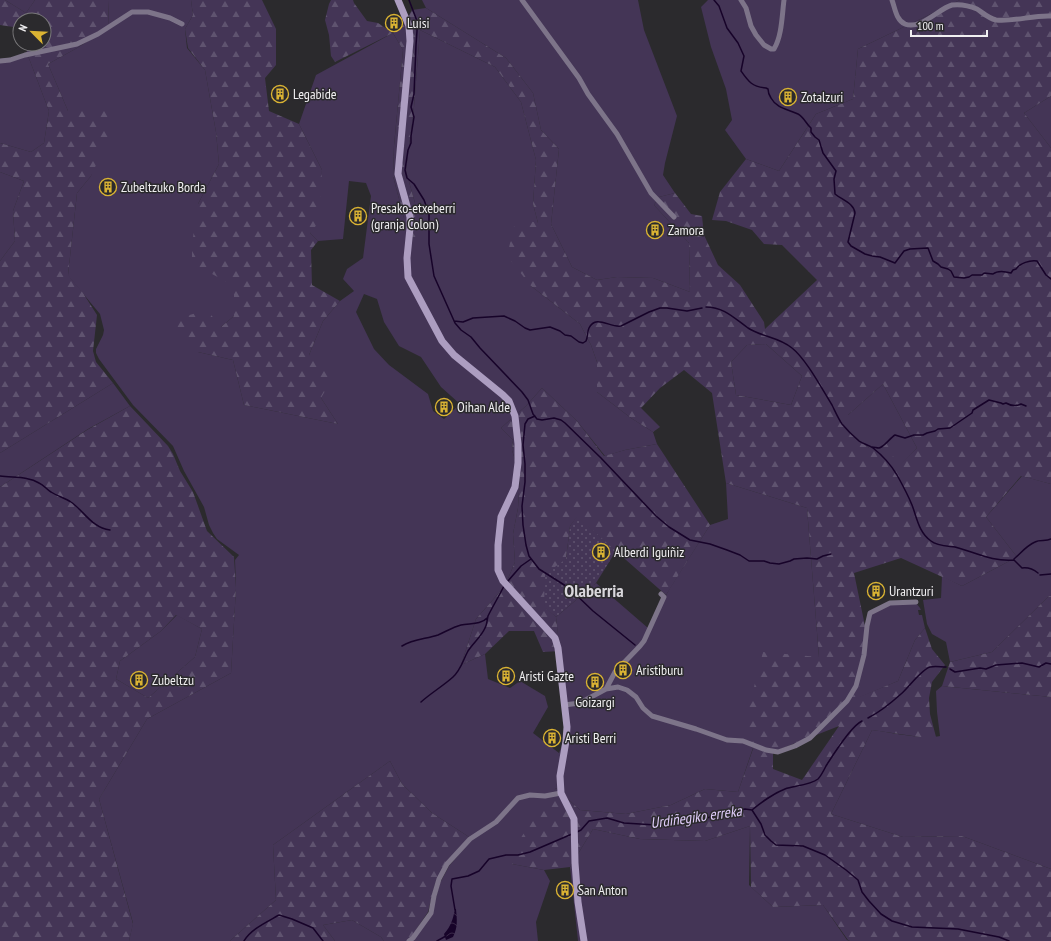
<svg xmlns="http://www.w3.org/2000/svg" width="1051" height="941" font-family="'PT Sans Narrow',sans-serif">
<style>
.grass{fill:#443556;fill-rule:evenodd}
.forest{fill:url(#forest-firs);fill-rule:evenodd}
.garden{fill:url(#garden-dots)}
.water{fill:url(#water-waves)}
.lines{fill:none;stroke-linecap:round;stroke-linejoin:round}
.stream{stroke:#170329;stroke-width:1.5}
.street{stroke:#7d7489;stroke-width:5}
.secondary{stroke:#ac9dc0;stroke-width:7}
.labels{text-anchor:middle;stroke-width:3;stroke-linejoin:round;paint-order:stroke}
.poi-label{font-size:14px;fill:#f0eff1;stroke:#2b2a2d;text-anchor:start}
.water-label{font-size:15px;font-style:italic;fill:#e0cdfa;stroke:#2b2a2d}
.district-label{font-size:18px;font-weight:bold;fill:#d9d7dc;stroke:#2b2a2d}
</style>
<defs>
<pattern id="forest-firs" width="22" height="20" patternUnits="userSpaceOnUse"><rect width="22" height="20" fill="#443556"/><path d="M5 1l3.5 6h-7zM16 11l3.5 6h-7z" fill="#5f536f"/></pattern>
<pattern id="garden-dots" width="8" height="8" patternUnits="userSpaceOnUse"><rect width="8" height="8" fill="#443556"/><path d="M2 2h.1M6 6h.1" fill="none" stroke="#5f536f" stroke-width="1.8" stroke-linecap="round"/></pattern>
<pattern id="water-waves" width="16" height="10" patternUnits="userSpaceOnUse"><rect width="16" height="10" fill="#170329"/><path d="M0 5q4-4 8 0t8 0" fill="none" stroke="#392848"/></pattern>
</defs>
<rect width="100%" height="100%" fill="#2b2a2d"/>
<!-- grass -->
<path class="grass" d="M5,0H35L26,13Z
M109,0H191L193,15L185,29L187,48L205,70L216,132L219,164L198,204L235,286L234,316L221,327L198,352L233,360L244,405L338,424L321,398L309,355L323,321L340,301L354,291L343,279L347,269L363,258L371,196L366,183L349,181L343,239L318,241L310,233L322,170L299,124L316,75L393,33L403,50L394,146L393,176L404,218V241L415,203L406,171L414,107L420,30L495,67L521,102L536,160L533,204L538,223L531,286L580,324L591,345L597,362V392L631,418L653,432L657,444L625,450L605,456L577,421L542,388L526,406L501,428L513,440L512,450L520,476L518,508L513,534L515,562L505,586L476,619L461,665L485,654L488,679L510,688L520,681L545,696L548,707L533,733L559,753L568,728L556,617L596,583L648,628L670,588L710,525L728,519L726,483L807,508L819,657L754,745L738,792L705,789L671,805L626,814L580,810L556,788L512,864L544,870L550,881L536,922L538,941H412L431,915L440,883L449,866L471,840L469,837L432,813L402,784L390,761L273,845L276,900L230,941H129L133,923L99,799L147,719L231,673L236,588L235,560L239,555L217,539L213,533L209,525L204,507L184,471L173,446L133,405L99,359L96,353V349L103,335L104,330L100,314L65,272L68,275L77,193L91,176L106,111H68L48,64L77,48L108,28ZM364,294L377,299L384,322L399,346L421,357L441,387L460,404L444,419L433,411L428,394L389,365L374,349L356,312Z
M422,0H638L644,30L677,116L665,163L663,175L675,193L659,197L654,205L689,243L690,292L653,278L617,277L597,280L572,267L551,224L559,149L541,130L533,93L506,58L426,8Z
M708,0H960L858,49L853,99L816,114L779,171L746,159L725,130L732,120L726,89L711,47L701,7Z
M27,53L49,111L44,143L31,152L0,143V59L11,58Z
M1051,96V148L1024,113Z
M0,172L24,181L13,211L15,241L0,261Z
M766,344L802,376L791,405L736,395L731,362L747,345Z
M113,383L130,406L88,429L0,487V453Z
M883,384L917,448L896,470L869,448L848,431V415Z
M1022,476L1051,484V596H1049L992,652L950,662L946,642L932,634L927,624L923,600L941,598L942,576L962,586L1017,557L986,517Z
M890,604H917L920,608L921,610H918L919,615H922L925,628L915,640L898,681L858,698L865,626L870,613Z
M177,615L202,629L195,657L148,698L116,679L120,661L161,631Z
M942,686L1051,697V869L962,836L903,837L831,814L872,730C890,732 923,740 940,736L937,712L936,691Z
M750,826L749,885L773,907L823,905L847,940L850,941H578L570,867L593,829L640,839L705,841Z
M352,920L381,937L384,941H335L323,925Z"/>
<!-- forest -->
<path class="forest" d="M0,0H5L26,13L35,0H109L108,27L77,48L48,64L68,111H106L112,130L91,176L77,193L68,275L83,293L97,315L93,351L96,362L113,383L0,453V261L15,241L13,211L24,181L0,172V143L31,152L44,143L49,111L27,53L26,44H44V20H20V28L0,25Z
M191,0H262L276,29V65L265,78L269,111L299,124L322,170L319,222L310,233L318,241L311,250L312,285L340,301L323,321L309,355L336,372L321,398L338,424L244,405L233,360L198,352L172,320L207,310L221,327L234,316V286L192,263V244L198,204L219,164L216,132L205,70L188,48L185,29L193,15Z
M331,0H353L354,3L367,21L378,23L393,33L402,27L412,10L426,8L506,58L533,93L541,130L559,149L551,224L572,267L597,280L617,277L653,278L690,292L689,243L654,205L659,197L675,193L691,214L702,216L704,235L718,265L740,285L764,322L765,329L817,280L782,245L764,244L752,230L726,221L712,220L720,192L746,159L779,171L816,114L853,99L858,49L960,0H1051V96L1024,113L1051,148V484L1021,476L986,517L1017,557L962,586L901,558L854,573L865,626L859,697L898,681L915,640L925,628L932,649L945,665L932,682L929,698L930,714L936,737H920L872,730L831,814L903,837L962,836L1051,869V941H850L848,940L823,905L773,907L751,887L750,826L705,841L640,839L593,829L570,867L544,870L512,864L516,850L522,836L556,788L580,810L626,814L671,805L705,789L738,792L754,746L744,726L763,652L819,657L807,508L726,483L712,393L684,370L660,388L641,408L660,427L653,432L631,418L597,392V362L591,345L580,324L531,286L507,256L516,218L538,223L533,204L536,160L521,102L495,67L420,30L414,107L406,171L415,203L417,239L404,241V218L393,176L394,146L403,50L393,33L335,62L331,56L329,35L325,20L329,4ZM766,344L802,376L791,405L736,395L731,362L747,345ZM883,384L917,448L896,469L890,442L869,448L848,431V415ZM839,726L802,780L773,769V752Z
M542,388L577,421L604,456L625,450L657,444L710,525L666,595L577,517L570,526L566,559L544,606L556,617L560,651L543,652L534,631H509L485,654L461,665L476,619L505,586L515,562L513,534L518,508L520,476L512,450L513,440L501,428L526,406Z
M130,406L168,446L173,454L180,471L193,492L207,531L234,557L236,588L231,673L147,719L99,799L133,924L129,941H0V487L87,430ZM176,615L202,629L195,657L148,698L116,679L120,661L161,631Z
M1049,596H1051V697L942,686L950,662L992,652Z
M390,761L402,784L432,813L469,837L447,861L435,884L428,912L412,936L407,941H384L381,937L352,920L323,925L335,941H230L276,900L273,845Z"/>
<!-- garden -->
<path class="garden" d="M577,516L616,551L596,583L556,617L544,607L545,574L566,559L570,526Z"/>
<!-- water -->
<path class="water" d="M455,909H456C457,920 458,927 453,937L446,940L444,934C451,926 453,919 455,909Z"/>
<g class="lines">
<!-- stream -->
<path class="stream" d="M409,0L417,21V31L416,45L414,94L411,107L414,117L411,136V143L408,150L405,170L407,178L414,184L424,200L429,213V244L434,276L455,323L461,330L471,337L480,348L522,392L528,400L533,414L537,419L542,420L554,418L561,420L565,423L601,458L656,516L669,527L690,540L710,544L727,550L740,555L749,561H764L770,563L779,564L790,561L794,559L807,558L817,559L823,556L831,554
M714,0L719,6L727,28L738,43L744,56L741,71C748,81 752,87 766,88L768,89C768,93 769,95 771,98C777,109 788,109 798,114C804,117 806,124 811,128V132L815,137L819,140L823,153L836,171L834,179L835,194C842,200 854,203 855,213L848,242L851,246L865,254L872,256L880,257L895,263L904,251L910,249L928,248L933,261L938,264L941,267L948,269L951,271L954,277L964,278L969,277L972,275H982L984,273L993,274C998,270 1004,271 1011,273L1013,270L1016,269C1020,263 1030,260 1037,261L1046,275L1051,279
M706,307C724,307 734,318 748,328C762,337 779,337 792,348C806,359 822,389 832,405C835,411 838,418 842,424C847,430 853,436 859,441C863,444 869,445 873,448C882,455 891,465 897,475C902,484 908,495 912,505C917,518 919,533 931,541C937,546 948,546 955,547C975,552 992,562 1014,560L1022,568C1029,567 1033,569 1038,573
M454,321L463,322L473,318L504,316L515,321L525,328L530,330L550,327L560,331L565,335L571,336L579,342L583,343L586,341C588,337 587,332 589,328C596,314 610,328 621,326L649,312L660,308H667L687,311L702,308
M535,416L528,419L525,424L523,445L525,464V482L522,506L523,525L526,545L529,556L539,569L569,588L593,611L635,645
M872,447C874,447 877,448 879,448C884,447 890,438 895,435L905,438L914,435H923L927,433L935,431L938,429L950,428L972,413L973,410L989,400L1001,403L1003,404L1006,403C1011,406 1015,407 1021,404L1026,406
M0,476C13,478 28,476 39,483C44,485 47,490 51,492C57,496 65,498 71,502C84,511 92,528 110,530
M1014,559C1021,553 1026,546 1035,542C1040,539 1046,542 1051,539
M1040,575L1051,574
M508,581L521,566L531,559
M402,646C413,639 426,639 438,635C445,632 453,627 461,625C469,623 481,625 487,618
M950,669L955,672L980,668L986,669L996,665L1022,663L1039,667L1046,663L1051,664
M421,702C431,693 443,686 453,677C461,670 463,660 468,651C473,643 481,637 485,628C487,625 487,620 488,616C493,606 499,596 504,586
M868,718C880,712 891,703 901,694C908,688 922,669 930,667C935,666 941,667 946,667
M752,810C762,802 772,794 785,789C794,786 810,785 818,779C821,776 824,770 826,766C833,755 851,726 862,721
M577,832L581,830L589,821L607,818L624,823L656,825L701,820L710,817L722,816L735,811L745,809L752,810L761,824L765,835L771,841L776,845L803,846L825,855L846,870L858,880L862,892L869,901L881,914L892,921L912,927L958,929L999,937L1009,941
M455,910L451,886L452,879L468,876L479,871L489,859L506,855H518L530,852L572,834
M244,941C251,929 267,922 279,915L292,919L313,928L323,941
M437,941L446,936"/>
<!-- street -->
<path class="street" d="M522,0L579,78L588,94L617,134L651,193L674,217
M741,0L746,8L751,26L756,35L764,45L771,49H774C782,36 782,15 784,0
M892,0C895,8 896,20 905,24C921,30 938,9 952,5C960,4 970,6 977,9C983,13 988,18 996,20C1014,22 1033,15 1051,16
M0,61L10,60L25,55L77,44L98,34L132,12H148L170,18L182,24
M606,689L615,672L640,646L644,641L664,597L661,594
M564,705L580,703L606,689L618,687L627,690L636,697L643,708L652,716L696,729L727,740L743,741L766,750L778,752L795,746L810,738L847,701L856,686L864,655L867,626L870,613L890,603L916,602
M409,941L413,938L431,913L434,896L439,879L447,864L470,839L496,822L518,798L530,795L545,796L561,793"/>
<!-- secondary -->
<path class="secondary" d="M398,0L409,26L410,41L398,174L410,217V228L407,258L408,277L442,341L454,355L503,395L509,401L515,416L518,444V463L515,487L501,517L498,545V570L503,581L555,638L558,648L567,727L566,741L560,776L561,793L574,819L575,863L578,902L584,941"/>
</g>
<!-- icons -->
<defs>
<g id="building-ring" transform="scale(0.9)"><circle r="9.5" fill="#2b2a2d" stroke="#dab333" stroke-width="1.5"/><path d="M-4-6H4V6H1V3H-1V6H-4ZM-2.5-4.3h1.7v1.8h-1.7ZM.8-4.3h1.7v1.8H.8ZM-2.5-1h1.7V.8h-1.7ZM.8-1h1.7V.8H.8Z" fill="#dab333"/></g>
</defs>
<g fill-rule="evenodd">
<use href="#building-ring" x="394" y="23"/>
<use href="#building-ring" x="280" y="94"/>
<use href="#building-ring" x="788" y="97"/>
<use href="#building-ring" x="108" y="187"/>
<use href="#building-ring" x="358" y="216"/>
<use href="#building-ring" x="655" y="230"/>
<use href="#building-ring" x="444" y="407"/>
<use href="#building-ring" x="601" y="552"/>
<use href="#building-ring" x="876" y="591"/>
<use href="#building-ring" x="623" y="670"/>
<use href="#building-ring" x="506" y="676"/>
<use href="#building-ring" x="139" y="680"/>
<use href="#building-ring" x="595" y="682"/>
<use href="#building-ring" x="552" y="738"/>
<use href="#building-ring" x="565" y="890"/>
</g>
<g class="labels">
<!-- poi labels -->
<g class="poi-label">
<text x="407" y="28">Luisi</text>
<text x="293" y="99">Legabide</text>
<text x="801" y="102">Zotalzuri</text>
<text x="121" y="192">Zubeltzuko Borda</text>
<text x="371" y="213">Presako-etxeberri<tspan x="371" dy="16">(granja Colon)</tspan></text>
<text x="668" y="235">Zamora</text>
<text x="457" y="412">Oihan Alde</text>
<text x="614" y="557">Alberdi Iguiñiz</text>
<text x="889" y="596">Urantzuri</text>
<text x="636" y="675">Aristiburu</text>
<text x="519" y="681">Aristi Gazte</text>
<text x="152" y="685">Zubeltzu</text>
<text x="595" y="707" text-anchor="middle">Goizargi</text>
<text x="565" y="743">Aristi Berri</text>
<text x="578" y="895">San Anton</text>
</g>
<!-- water labels -->
<g class="water-label">
<text transform="translate(696 817) rotate(-8)" y="5">Urdiñegiko erreka</text>
</g>
<!-- district labels -->
<g class="district-label">
<text x="594" y="597">Olaberria</text>
</g>
</g>
<!-- north arrow -->
<g transform="translate(32 32) rotate(294)"><circle r="19" fill="#2b2a2d" stroke="#7a797b"/>
<path d="M0-3L7 15L0 10L-7 15Z" fill="#dab333"/>
<text y="-6" font-size="11" font-weight="bold" text-anchor="middle" fill="#f0eff1">N</text>
</g>
<!-- scale -->
<path d="M911 30v6h76v-6" fill="none" stroke="#f0eff1" stroke-width="2"/>
<text x="917" y="30" font-size="12" fill="#f0eff1" stroke="#2b2a2d" stroke-width="3" paint-order="stroke">100 m</text>
</svg>
